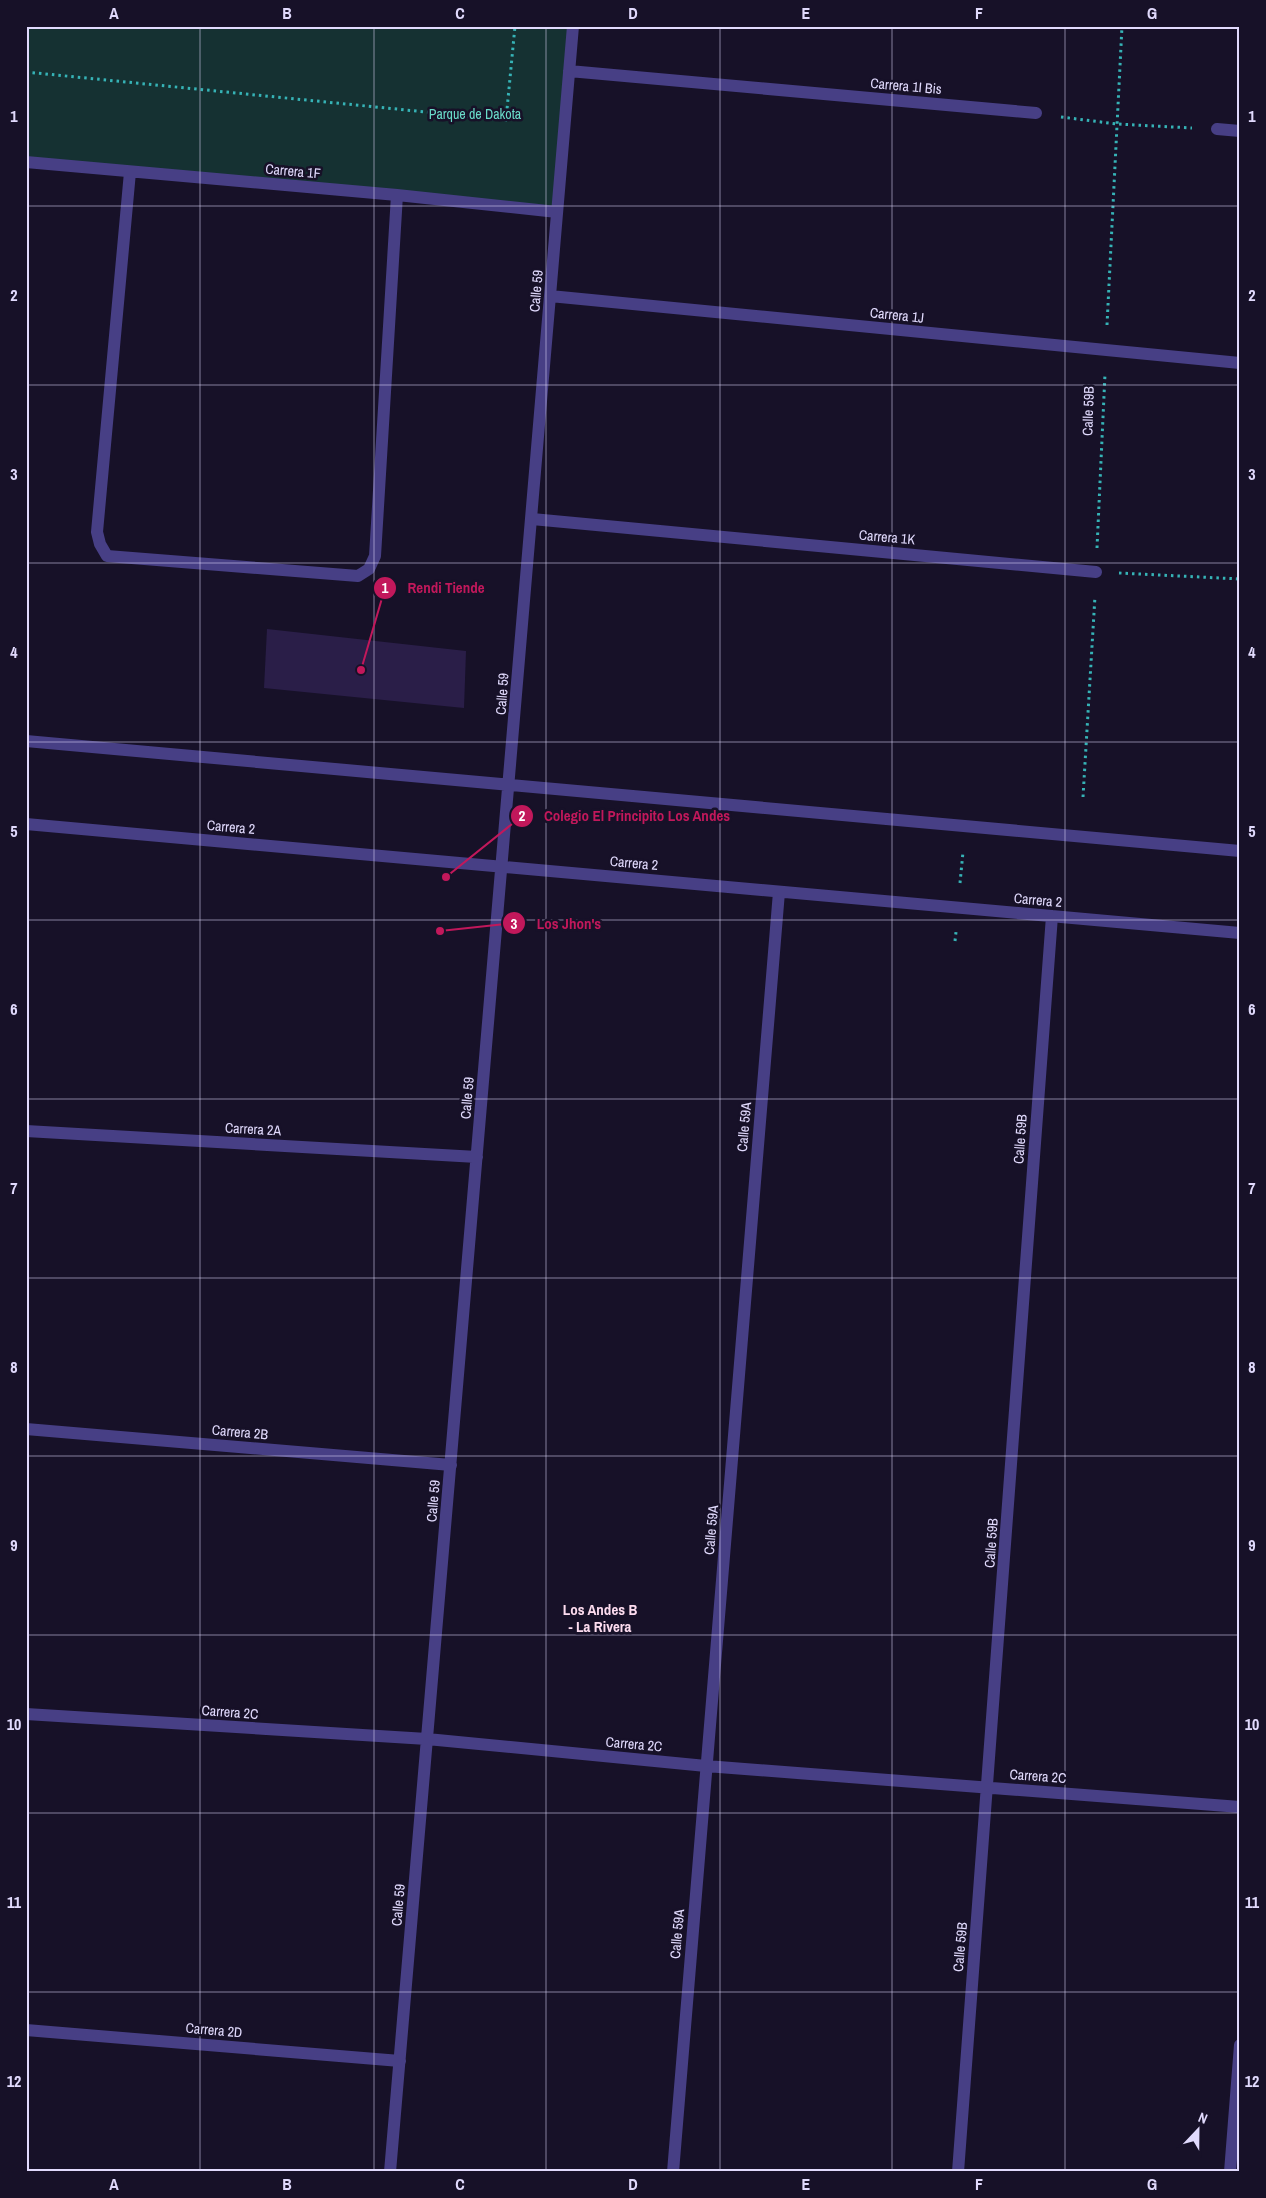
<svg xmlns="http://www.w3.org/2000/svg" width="1266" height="2198" font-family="'Archivo Narrow',sans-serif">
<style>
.green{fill:#153132}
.building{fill:#2a1e48}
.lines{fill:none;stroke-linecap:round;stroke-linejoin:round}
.path{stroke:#36b3b6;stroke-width:3;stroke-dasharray:2.5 4;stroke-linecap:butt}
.minor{stroke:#473f85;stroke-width:12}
.grid{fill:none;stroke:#e1dafd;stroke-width:1;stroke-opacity:0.55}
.labels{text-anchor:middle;stroke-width:5;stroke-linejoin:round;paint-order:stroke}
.street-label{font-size:14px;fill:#e1dafd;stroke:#171128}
.park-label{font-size:14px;fill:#69dbc8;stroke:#171128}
.neighbourhood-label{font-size:15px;font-weight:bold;fill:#fddcef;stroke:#171128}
.leader{fill:none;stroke:#c2185b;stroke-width:2}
.callout-dot{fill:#c2185b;stroke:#171128;stroke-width:2}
.mark-label{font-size:15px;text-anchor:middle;font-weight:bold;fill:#fff}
.callout-label{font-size:15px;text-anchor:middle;font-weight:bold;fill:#c2185b;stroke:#171128;stroke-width:5;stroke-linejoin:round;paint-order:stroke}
.neatline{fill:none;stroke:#e1dafd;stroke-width:2}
.grid-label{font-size:16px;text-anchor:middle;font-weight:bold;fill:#e1dafd}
</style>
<rect width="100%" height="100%" fill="#171128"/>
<!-- green -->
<path class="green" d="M26,26H573L557,212L26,162Z"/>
<!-- building -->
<path class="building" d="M267,629L466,651L464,708L264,688Z"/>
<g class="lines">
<!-- path -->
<path class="path" d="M26,72L506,120L515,26
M1061,117L1117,124L1192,128
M1107,325L1122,26
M1097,548L1105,374
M1119,573L1240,579
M1083,797L1095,596
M960,883L963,852
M955,941L956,932"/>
<!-- minor -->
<path class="minor" d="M569,71L1036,113
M1217,129L1240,131
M26,162L397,195L557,212
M130,172L97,532L100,544L107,556L358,576L369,569L375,556L397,195
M550,296L1240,363
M532,519L1096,572
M26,741L1240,851
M26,824L1240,933
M26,1131L477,1157
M26,1429L451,1465
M26,1714L427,1739L706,1766L1240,1807
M26,2030L400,2061
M390,2172L573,26
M673,2172L779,892
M958,2172L1052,916
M1230,2172L1240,2045"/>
</g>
<!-- grid -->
<path class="grid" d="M200,26V2172M374,26V2172M546,26V2172M720,26V2172M892,26V2172M1065,26V2172M26,206H1240M26,385H1240M26,563H1240M26,742H1240M26,920H1240M26,1099H1240M26,1278H1240M26,1456H1240M26,1635H1240M26,1813H1240M26,1992H1240"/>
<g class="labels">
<!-- street labels -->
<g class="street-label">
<text transform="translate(906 86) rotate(5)" y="5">Carrera 1I Bis</text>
<text transform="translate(293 171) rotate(5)" y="5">Carrera 1F</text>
<text transform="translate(536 291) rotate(-85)" y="5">Calle 59</text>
<text transform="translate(897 315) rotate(6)" y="5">Carrera 1J</text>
<text transform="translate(1088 411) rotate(-88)" y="5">Calle 59B</text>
<text transform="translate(887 537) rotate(5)" y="5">Carrera 1K</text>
<text transform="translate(502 694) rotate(-86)" y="5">Calle 59</text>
<text transform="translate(231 827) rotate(5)" y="5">Carrera 2</text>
<text transform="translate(634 863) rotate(5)" y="5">Carrera 2</text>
<text transform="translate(1038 900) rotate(5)" y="5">Carrera 2</text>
<text transform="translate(467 1098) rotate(-85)" y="5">Calle 59</text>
<text transform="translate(744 1127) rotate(-85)" y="5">Calle 59A</text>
<text transform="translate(253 1129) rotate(3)" y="5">Carrera 2A</text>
<text transform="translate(1020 1139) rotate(-86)" y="5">Calle 59B</text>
<text transform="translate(240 1432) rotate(5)" y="5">Carrera 2B</text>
<text transform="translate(433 1501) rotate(-85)" y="5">Calle 59</text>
<text transform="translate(711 1530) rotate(-85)" y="5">Calle 59A</text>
<text transform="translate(991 1543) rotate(-86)" y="5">Calle 59B</text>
<text transform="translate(230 1712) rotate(4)" y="5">Carrera 2C</text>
<text transform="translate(634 1744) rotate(5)" y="5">Carrera 2C</text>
<text transform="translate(1038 1776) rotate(4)" y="5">Carrera 2C</text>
<text transform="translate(398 1905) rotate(-85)" y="5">Calle 59</text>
<text transform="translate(677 1934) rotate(-85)" y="5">Calle 59A</text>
<text transform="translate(960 1947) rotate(-85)" y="5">Calle 59B</text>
<text transform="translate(214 2030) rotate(5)" y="5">Carrera 2D</text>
</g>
<!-- park labels -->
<g class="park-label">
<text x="475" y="119">Parque de Dakota</text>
</g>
<!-- neighbourhood labels -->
<g class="neighbourhood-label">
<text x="600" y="1615">Los Andes B<tspan x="600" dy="17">- La Rivera</tspan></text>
</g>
</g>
<!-- callouts -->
<path class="leader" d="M361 670L385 588M446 877L522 816M440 931L514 923"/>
<g class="callout-dot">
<circle cx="361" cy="670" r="5"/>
<circle cx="446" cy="877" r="5"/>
<circle cx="440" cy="931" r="5"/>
<circle cx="385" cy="588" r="12"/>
<circle cx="522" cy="816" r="12"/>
<circle cx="514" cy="923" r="12"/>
</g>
<g class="mark-label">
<text x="385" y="593">1</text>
<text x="522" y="821">2</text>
<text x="514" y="929">3</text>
</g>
<g class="callout-label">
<text x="446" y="593">Rendi Tiende</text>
<text x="637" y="821">Colegio El Principito Los Andes</text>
<text x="569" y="929">Los Jhon's</text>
</g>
<!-- border -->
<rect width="1266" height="2198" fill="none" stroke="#171128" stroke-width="55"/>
<!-- north arrow -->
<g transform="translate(1198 2130) rotate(22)" stroke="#171128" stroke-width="4" paint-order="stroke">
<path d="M0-4L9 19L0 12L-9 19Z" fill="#e1dafd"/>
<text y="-8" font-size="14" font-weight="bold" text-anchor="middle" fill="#e1dafd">N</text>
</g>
<rect x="28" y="28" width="1210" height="2142" class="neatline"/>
<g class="grid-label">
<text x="114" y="19">A</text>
<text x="287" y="19">B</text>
<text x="460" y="19">C</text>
<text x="633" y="19">D</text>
<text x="806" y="19">E</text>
<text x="979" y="19">F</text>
<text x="1152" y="19">G</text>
<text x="14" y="122">1</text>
<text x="1252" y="122">1</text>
<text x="14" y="301">2</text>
<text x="1252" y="301">2</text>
<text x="14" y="480">3</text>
<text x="1252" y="480">3</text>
<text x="14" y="658">4</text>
<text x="1252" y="658">4</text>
<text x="14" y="837">5</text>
<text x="1252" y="837">5</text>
<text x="14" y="1015">6</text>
<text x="1252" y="1015">6</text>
<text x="14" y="1194">7</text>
<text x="1252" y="1194">7</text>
<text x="14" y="1373">8</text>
<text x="1252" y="1373">8</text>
<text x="14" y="1551">9</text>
<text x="1252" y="1551">9</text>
<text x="14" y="1730">10</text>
<text x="1252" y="1730">10</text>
<text x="14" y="1908">11</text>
<text x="1252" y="1908">11</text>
<text x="14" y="2087">12</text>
<text x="1252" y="2087">12</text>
<text x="114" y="2190">A</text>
<text x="287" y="2190">B</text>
<text x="460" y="2190">C</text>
<text x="633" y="2190">D</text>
<text x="806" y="2190">E</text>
<text x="979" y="2190">F</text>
<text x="1152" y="2190">G</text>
</g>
</svg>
